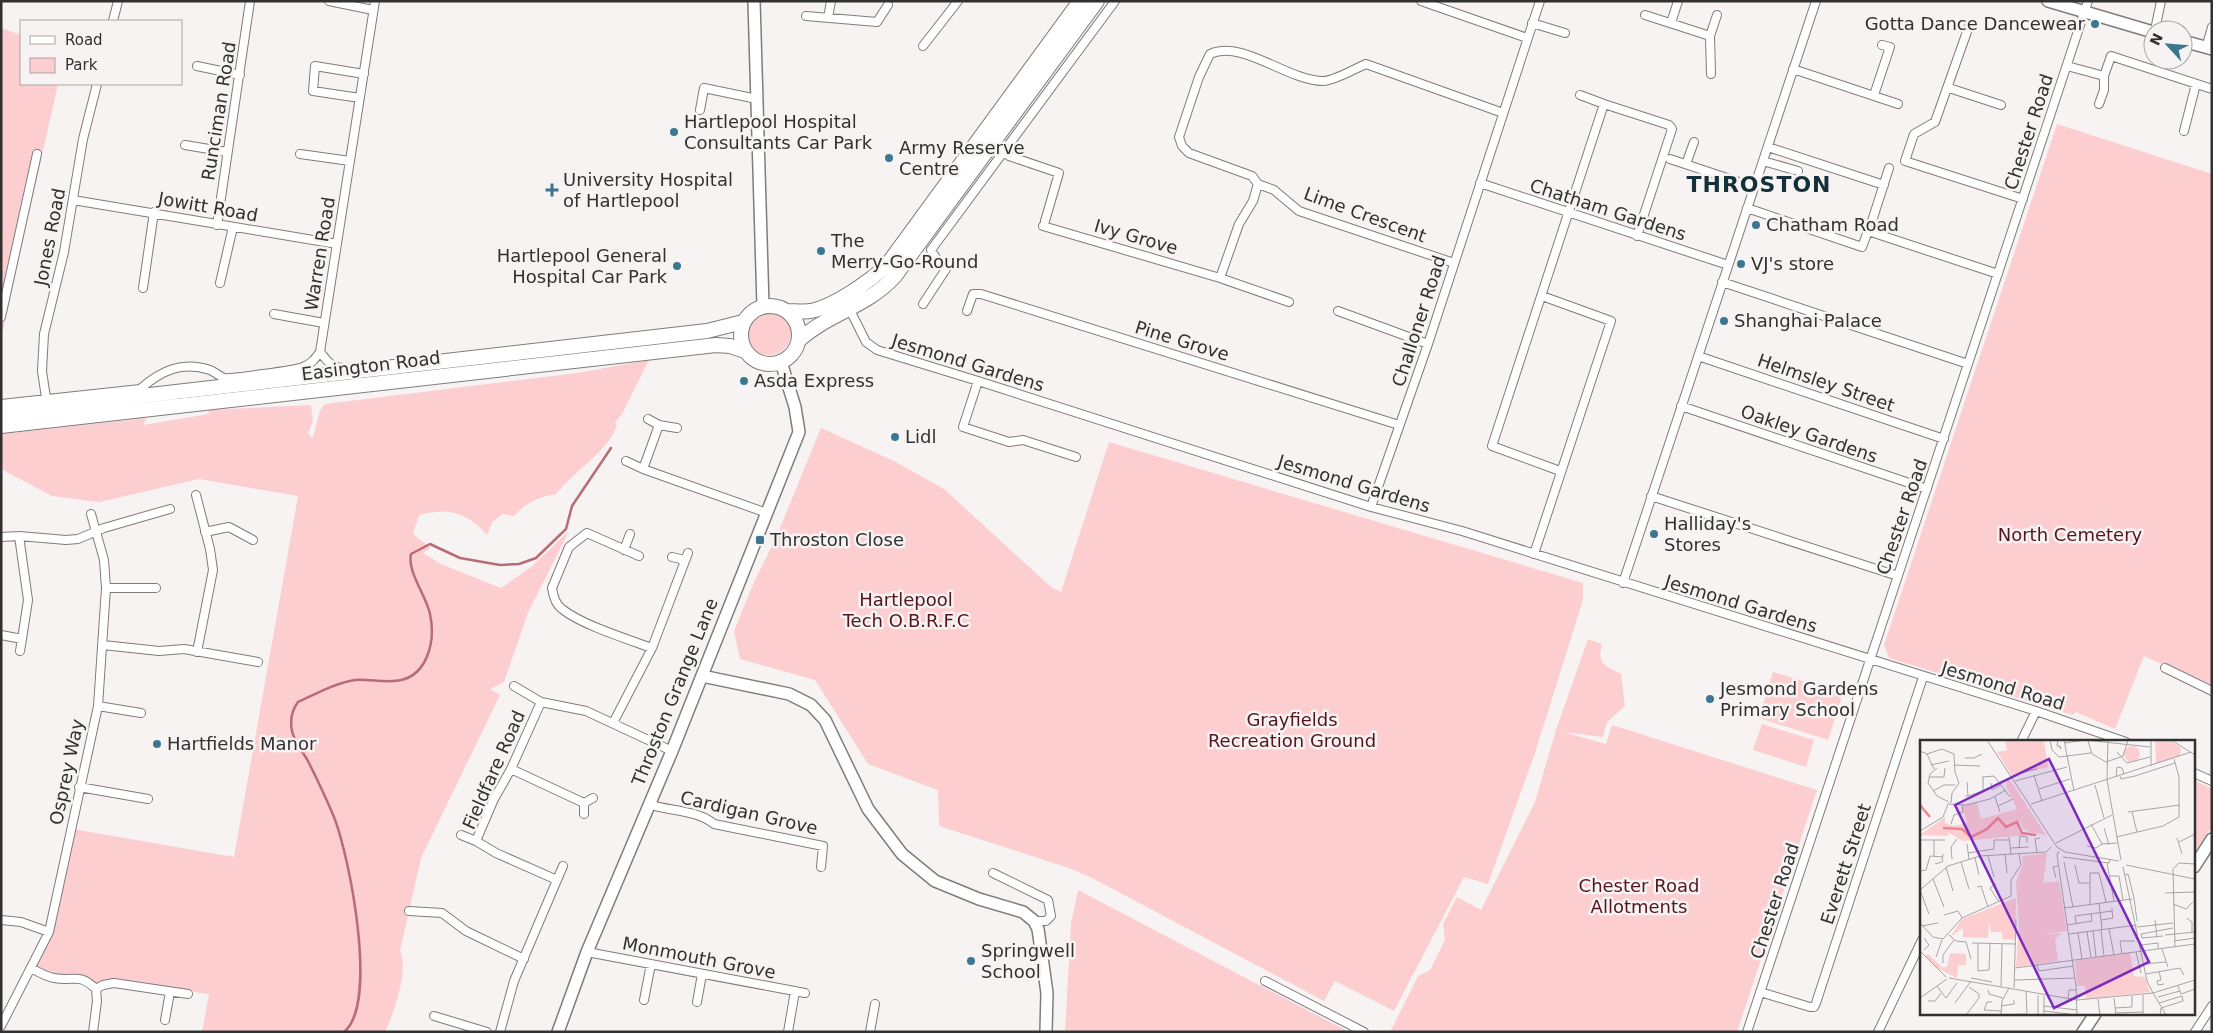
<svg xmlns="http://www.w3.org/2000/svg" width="2213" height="1033" font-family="'DejaVu Sans',sans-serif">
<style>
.green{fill:#fcced0}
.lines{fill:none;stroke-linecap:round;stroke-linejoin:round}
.stream{stroke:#b76d74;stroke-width:2.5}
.street-casing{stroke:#7f7c7c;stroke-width:10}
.secondary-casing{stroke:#7f7c7c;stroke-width:14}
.highway-casing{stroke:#7f7c7c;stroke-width:16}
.street{stroke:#fff;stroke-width:8}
.secondary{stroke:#fff;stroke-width:11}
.highway{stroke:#fff;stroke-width:14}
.poi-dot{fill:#3b788f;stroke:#f7f3f3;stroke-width:2}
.labels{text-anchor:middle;stroke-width:5;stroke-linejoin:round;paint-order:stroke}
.poi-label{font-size:18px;fill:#323131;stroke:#f7f3f3;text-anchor:start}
.street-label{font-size:18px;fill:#323131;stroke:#f7f3f3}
.park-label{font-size:18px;fill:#54141f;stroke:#f7f3f3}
.district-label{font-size:22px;font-weight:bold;letter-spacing:1px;fill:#13303b;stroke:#f7f3f3}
.inset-river{fill:none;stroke:#f08790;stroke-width:2.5}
.inset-road{fill:none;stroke:#a8a5a5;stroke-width:1}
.view{fill:#7b2cbf;fill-opacity:0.15;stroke:#7b2cbf;stroke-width:2.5}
.inset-edge{fill:none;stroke:#323131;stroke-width:2.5}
</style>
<rect width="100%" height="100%" fill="#f7f3f3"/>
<!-- green -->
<path class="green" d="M1,28L21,35V84H58L1,339Z
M2057,124L2212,174V688L2144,656L2115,729L2076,712L2072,715L1889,658L1884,645Z
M747 333a22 22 0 1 1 44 0a22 22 0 1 1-44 0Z
M649,360L622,414L615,422L617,425C609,451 573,472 556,494C538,497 526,503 514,516L503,514L493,521L487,535C467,512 448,507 419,515L413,534L431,548L423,553L441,564L501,588L531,567L569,531L528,613L504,682L490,689L500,695L421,858L400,951C409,970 394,1013 385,1032H202L209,994L115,982L96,987L53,976L33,966L51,933L73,829L234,857L298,496L199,479L99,502L52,496L1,469V434L147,418L143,425L209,414L208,410L311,405L313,422L308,433L312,438C318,427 316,412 325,404L577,373Z
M821,428L896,462L944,489L1051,587L1061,592L1109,442L1583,583V600L1535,753L1488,884L1464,877L1394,1011L1335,981L1324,1001L1094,879L1069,868L939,826L938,790L868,764L815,680L740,659L734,631L754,582L775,540Z
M1588,639L1602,644C1597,665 1604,665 1621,674L1625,706L1607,722L1603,737L1563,732L1606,744L1612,725L1817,790L1737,1032H1390L1418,976L1430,970L1445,940L1443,924L1457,897L1481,910L1535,802L1556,730Z
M1773,672L1843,693L1828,740L1759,718Z
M1762,724L1814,740L1806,767L1753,750Z
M2194,780L2212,789V826L2194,855Z
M1078,890L1349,1032H1065L1071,923Z"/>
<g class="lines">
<!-- stream -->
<path class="stream" d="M344,1032C379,1003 349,855 334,817C326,798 317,779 308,761C303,752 294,741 292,731C290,721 292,710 298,702C316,694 335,683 355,680C367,679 381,682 393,681C427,680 436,642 430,614C426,595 407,572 411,554L430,544L460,558L500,565L519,564L536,558L566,529L572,506L611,448"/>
<!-- street casing -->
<g class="street-casing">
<path id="street" d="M329,1L373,10
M1421,1L1527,38
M1645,15L1710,36
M806,16L877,22L888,5
M828,18L831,1
M113,21L118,1
M1532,23L1565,33
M1671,23L1678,1
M1969,26L1935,122L1914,134L1905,161L2023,199
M2155,30L2161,1
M923,46L958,1
M2206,48L2212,27
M197,66L240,75
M2067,66L2104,76L2111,56L2212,89
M1793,69L1898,104
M1711,74L1710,36L1717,15
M1949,88L2001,105
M1874,95L1890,47L1882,45
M360,98L313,91L315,66L364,74
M1604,104L1669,125L1672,129L1637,236
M2099,104L2104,90V76
M700,110L704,88L757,99
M2184,131L2196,84
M185,145L227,152
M1768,147L1884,185
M1002,151L1009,156L1059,173L1045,221
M300,154L350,161
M1670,159L1754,187
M1763,161L1798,171
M1686,164L1694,142
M1480,183L1728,265
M73,200L337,244
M1747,208L1862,247L1868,231L1998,274
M1872,221L1889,168
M217,225L250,1
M1043,226L1220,278L1239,224L1253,201L1258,184
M1454,263L1299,211L1274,190L1258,184L1252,176L1189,153L1182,146L1179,137L1199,77L1210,54C1242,39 1288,81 1323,81C1334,81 1356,68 1366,64L1503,113
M1220,278L1289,302
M1722,282L1968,364
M220,283L233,227
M143,288L154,212
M923,304L946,269L936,258L931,250L1115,1
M850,310L866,342L877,350L978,381L1371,507L1462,531L2036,711L2126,742
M967,311L973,294H981L1399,425
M1338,311L1428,344
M274,314L324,323
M1,317L37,154
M320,352C327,361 332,368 344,368
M1698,356L1944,439
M978,381L963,427L1009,442L1023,440L1076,457
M46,398L42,371L44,334L64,252L83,139L97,84
M1,404L140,389C162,370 182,361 210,370C215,372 219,376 224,378C229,379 297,370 303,367C311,364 315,359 320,352L375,1
M1681,406L1927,489
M648,419L659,425L677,428
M659,425L643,469L767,513
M626,461L643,469
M1560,471L1492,446L1604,104L1580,95
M196,495L210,549L213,570L197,652
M1651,496L1898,576
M1371,507L1428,344L1540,1
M205,532L229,527L253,540
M1,537L19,536L66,540L78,539L104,528L170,509
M624,550L630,534
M1534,554L1611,321L1542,296
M639,556L587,533L569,547L552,588C553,595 555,604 562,609C582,625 627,639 652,648
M672,557L685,560
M1623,583L1816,1
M106,588H156
M1,635L22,639L28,600L19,536
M103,645L159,651L184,649L258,662
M20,651L22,639
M2165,668L2212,691
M514,686L541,702L586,711L672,751
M98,706L141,713
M613,723L652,648L688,553
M2021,742L2036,711
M511,769L584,803
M2194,773L2212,781
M79,787L148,799
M648,804C668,811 698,810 714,824L823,846L821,867
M584,814V803L593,798
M461,835L476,841
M993,873L1048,900L1051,916L1046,921H1034
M557,880L563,866
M409,911L442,913L466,931L524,959
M1,920L21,922L49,932
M587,952L805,993
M31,968C38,972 47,977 54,978C75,982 78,972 96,989L97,1001L93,1032
M1265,981L1364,1032
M96,989L103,985L114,983L188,994
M1760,992L1810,1007H1814L1816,1003L1923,677
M644,1000L651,964
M697,1002L702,974
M434,1016L487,1032
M165,1020L170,992
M1,1026L49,932L98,706L106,588L104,560L91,514
M500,1032L514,981L557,880L496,853L476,841L494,799L511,769L541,702
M788,1032L795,991
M870,1032L875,1004
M1747,1032L2088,1
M1878,1032L1922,940
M2195,1032L2212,1006"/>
</g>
<!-- secondary casing -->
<g class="secondary-casing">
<path id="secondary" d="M754,1L763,306
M2048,1L2153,32
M2183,41L2212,49
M702,676L789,694L811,705L825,720L868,809L902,854L935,881L979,899L1023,912L1034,921L1038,929L1047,993L1046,1032
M2194,867L2212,839
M558,1032L587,952L672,751L799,432L795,407L781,362
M2083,1032L2095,1014"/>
</g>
<!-- highway casing -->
<g class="highway-casing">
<path id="highway" d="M741 335a29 29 0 1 1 58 0a29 29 0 1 1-58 0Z
M788,311C795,311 804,312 811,311C835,306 870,281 887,265L1080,1
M799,340C829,313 867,307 895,276L1097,1
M1,412L707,331L743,322
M1,426L716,345L730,346L745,351"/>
</g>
<!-- street -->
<use href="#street" class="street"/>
<!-- secondary -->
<use href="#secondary" class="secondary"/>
<!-- highway -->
<use href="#highway" class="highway"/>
</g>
<!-- markers -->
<g class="poi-dot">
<circle cx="2095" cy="24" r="5"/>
<circle cx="674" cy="132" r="5"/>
<circle cx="889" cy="158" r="5"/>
<path d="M549.5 182.5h5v5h5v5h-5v5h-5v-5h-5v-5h5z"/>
<circle cx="1756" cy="225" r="5"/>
<circle cx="821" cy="251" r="5"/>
<circle cx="1741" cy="264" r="5"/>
<circle cx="677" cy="266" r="5"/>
<circle cx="1724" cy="321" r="5"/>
<circle cx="744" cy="381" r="5"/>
<circle cx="895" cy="437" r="5"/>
<circle cx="1654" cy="534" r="5"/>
<rect x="755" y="535" width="10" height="10" rx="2.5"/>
<circle cx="1710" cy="699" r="5"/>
<circle cx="157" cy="744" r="5"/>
<circle cx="971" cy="961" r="5"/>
</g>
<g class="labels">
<!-- poi labels -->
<g class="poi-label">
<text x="2085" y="30" text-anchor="end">Gotta Dance Dancewear</text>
<text x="684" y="128">Hartlepool Hospital<tspan x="684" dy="21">Consultants Car Park</tspan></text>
<text x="899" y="154">Army Reserve<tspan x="899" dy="21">Centre</tspan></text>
<text x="563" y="186">University Hospital<tspan x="563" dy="21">of Hartlepool</tspan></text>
<text x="1766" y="231">Chatham Road</text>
<text x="831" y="247">The<tspan x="831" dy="21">Merry-Go-Round</tspan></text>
<text x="667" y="262" text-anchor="end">Hartlepool General<tspan x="667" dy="21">Hospital Car Park</tspan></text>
<text x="1751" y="270">VJ's store</text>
<text x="1734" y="327">Shanghai Palace</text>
<text x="754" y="387">Asda Express</text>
<text x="905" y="443">Lidl</text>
<text x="1664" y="530">Halliday's<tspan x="1664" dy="21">Stores</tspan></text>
<text x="770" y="546">Throston Close</text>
<text x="1720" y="695">Jesmond Gardens<tspan x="1720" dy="21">Primary School</tspan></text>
<text x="167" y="750">Hartfields Manor</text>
<text x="981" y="957">Springwell<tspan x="981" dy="21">School</tspan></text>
</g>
<!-- street labels -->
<g class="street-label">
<text transform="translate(219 111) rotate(-81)" y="6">Runciman Road</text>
<text transform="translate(2029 132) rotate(-72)" y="6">Chester Road</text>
<text transform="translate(208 207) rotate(10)" y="6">Jowitt Road</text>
<text transform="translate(1608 210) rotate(18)" y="6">Chatham Gardens</text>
<text transform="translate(1365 215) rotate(20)" y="6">Lime Crescent</text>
<text transform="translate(50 237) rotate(-79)" y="6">Jones Road</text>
<text transform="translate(1136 237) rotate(16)" y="6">Ivy Grove</text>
<text transform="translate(320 254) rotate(-81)" y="6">Warren Road</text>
<text transform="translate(1419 321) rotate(-72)" y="6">Challoner Road</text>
<text transform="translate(1182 341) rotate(17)" y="6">Pine Grove</text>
<text transform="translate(968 363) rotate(17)" y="6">Jesmond Gardens</text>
<text transform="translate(371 366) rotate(-7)" y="6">Easington Road</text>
<text transform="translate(1826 383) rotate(19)" y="6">Helmsley Street</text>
<text transform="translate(1809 434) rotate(19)" y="6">Oakley Gardens</text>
<text transform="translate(1354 484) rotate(17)" y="6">Jesmond Gardens</text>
<text transform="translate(1902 517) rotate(-71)" y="6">Chester Road</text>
<text transform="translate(1741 604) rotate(17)" y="6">Jesmond Gardens</text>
<text transform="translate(2003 686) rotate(17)" y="6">Jesmond Road</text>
<text transform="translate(675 692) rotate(-68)" y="6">Throston Grange Lane</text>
<text transform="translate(494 770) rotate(-66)" y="6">Fieldfare Road</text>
<text transform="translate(67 772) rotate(-78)" y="6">Osprey Way</text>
<text transform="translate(749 813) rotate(13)" y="6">Cardigan Grove</text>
<text transform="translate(1846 864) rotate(-72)" y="6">Everett Street</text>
<text transform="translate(1775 901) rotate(-72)" y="6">Chester Road</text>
<text transform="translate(699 958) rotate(11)" y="6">Monmouth Grove</text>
</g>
<!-- park labels -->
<g class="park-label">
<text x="2070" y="541">North Cemetery</text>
<text x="906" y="606">Hartlepool<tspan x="906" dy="21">Tech O.B.R.F.C</tspan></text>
<text x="1292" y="726">Grayfields<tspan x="1292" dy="21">Recreation Ground</tspan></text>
<text x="1639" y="892">Chester Road<tspan x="1639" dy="21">Allotments</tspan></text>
</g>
<!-- district labels -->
<g class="district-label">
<text x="1759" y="192">THROSTON</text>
</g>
</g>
<!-- overview -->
<g transform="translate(1920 740)">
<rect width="275" height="275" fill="#f7f3f3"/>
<path d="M85,0H124L128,27L92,36L77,12L87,10ZM235,0H249L261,8L260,16L236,24ZM204 14a8 8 0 1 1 16 0a8 8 0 1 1-16 0ZM88,37L126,95L109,92L102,88L101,81L98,91L106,95L43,101L29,93L28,96L0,95L25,77V83L34,86L47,83L42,65L57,63L61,79L97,69L86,46ZM127,113L123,143L139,141L147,191L117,195L142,193L135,199L138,221L96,227L99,186L96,142L103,124L102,116ZM96,158L95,200L82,199V192H71L69,182L68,198L43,197V188L31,196L42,179ZM30,213L46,214V225H38L37,238L17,228L5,216L8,214L22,227H27ZM210,213L214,236L225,237L230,252L166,259L165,246H157L155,221Z" fill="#fcced0"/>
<path class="inset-river" d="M0,65L10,77M23,88L42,89L51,97L67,89L78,78L86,87L97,82L102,93L116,95"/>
<path class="inset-road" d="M67,0L137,107L145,112L199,121M130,0L132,10L139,17L171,13M138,0L137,6H140L141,9L139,6M144,0L154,51M188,0L187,40L201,120M231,0V26M251,0L275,15M168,1L172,14L186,22M144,3L166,0L230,7M0,11L7,14L22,9L34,14L35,32L39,43L32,53L31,63M197,12L207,23L230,17M7,14L14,29M45,18H54L62,14M186,22L203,16L208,0M11,25L29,21M34,25L60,26M17,28L10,34L8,43L17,56L29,62M97,34L117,29M114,35L122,61M200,36L201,39L215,36L255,23M9,37H24L25,28M63,37L74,36L90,57M196,37L197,27L202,28L204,34M95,41L147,27M71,43L72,50L81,45M175,45L184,78M119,49L150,39M13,51L24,45H35M45,56H48L47,42M48,56L63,51V36M75,57L80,72M28,64L46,65L70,59L86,50M111,64L271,12M78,66L93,59M208,72L260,65M212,72L217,92M31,84L34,75L43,72L42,65M171,84L182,104L197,103M184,88L189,105M0,91L23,77L28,64M89,97L91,114M196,97L243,86L259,77V37L254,19M257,98L262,114M0,100H25M259,102L275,94M136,103L192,75M47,104L49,119M167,106L176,108L182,104M91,108L109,107M99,108L100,96L107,97V103M139,111L137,115L156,246L157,275M117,112L115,99L120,98M48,113L74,109V100H89M85,114L87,133M14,116V100M68,116L74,137M143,117L189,123L190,120M55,118L59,135M32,119L31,107L37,99M41,122L49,149M144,122L153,167M187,123L194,161M15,124L22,122L23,114M155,125L159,143H169M206,125L275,139M26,127L33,151M0,131L6,130L10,116L23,117M205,135L208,134L214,158L217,181M189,136H199L203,160M136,138L133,127L138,126M13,139L24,167M76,144L70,148L79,162M57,147L61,146L68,167M0,150L28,126L60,116L126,112L131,107M0,150L9,174M245,153L275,152M179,163L182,189M170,164V133H179L186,162M253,164L266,169L273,162M144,168L212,159M24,175L38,171L42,178M267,178L272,182V192M181,180L193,178L192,171M235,180L237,197M0,183L13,197L23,199L42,178L91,156V140L101,125L99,114M156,183L155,176L192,171V168M147,185L172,181L171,174M2,186L18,183M217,187L253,183M189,189L194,215M181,190L184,216M173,191L176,217M167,192L171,217M158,193L162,219M149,194L217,185M29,195L36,201L46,202L51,219M245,195L275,192M243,196L222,198L221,194L253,188M4,198L9,205L4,210M254,201L275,198M52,203L96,204M58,203V231L69,230L70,204M221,205L238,203V209M255,207L253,129L259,123L275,124M242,209L248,227M0,211L26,237M216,212L221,233M202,214L200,201H215M16,217L22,200M23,223V215L34,200M224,224L246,222M117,225L119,231L153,226M95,228L275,204M239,231L241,240L237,241L238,245L244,244M226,234L260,228L264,235M29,238L157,260L233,253L227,241L203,127M51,238L72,242M95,240L155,238M17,246L26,258L37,243M81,246L82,204M258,246L261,254L275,249M89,248L82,261L81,275L107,274M94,248L96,179M68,250L69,254L83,258M106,252L107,273M223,255V275M124,256V275M238,257L260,251M0,258L27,239M194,258L196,275M148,259L149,250H157M178,259L180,275M8,261H15L21,253M72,262H67L64,270L81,271M35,263L51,241M239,263L262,256L263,261L241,268L240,275M81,266L94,264V260M124,266L157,270M195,268L212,267V256M124,271L157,275M195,273L223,272M46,275L59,258V254L49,247M118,275V255M246,275L233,253L275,240"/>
<path class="view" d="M129,19L229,222L134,268L35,65Z"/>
<rect width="275" height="275" class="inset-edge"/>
</g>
<!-- border -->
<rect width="2213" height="1033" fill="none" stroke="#323131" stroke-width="5"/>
<!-- legend -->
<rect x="20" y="20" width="162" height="65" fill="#f7f3f3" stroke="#a8a5a5"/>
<rect x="30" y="36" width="25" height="8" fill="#ffffff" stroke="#a8a5a5"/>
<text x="65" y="45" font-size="15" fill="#323131">Road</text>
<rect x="30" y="58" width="25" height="15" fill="#fcced0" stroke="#a8a5a5"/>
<text x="65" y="70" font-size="15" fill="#323131">Park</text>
<!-- north arrow -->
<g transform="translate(2168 45) rotate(296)"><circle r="24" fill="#f7f3f3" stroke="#a8a5a5"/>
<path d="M0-4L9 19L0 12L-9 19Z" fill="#3b788f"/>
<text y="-8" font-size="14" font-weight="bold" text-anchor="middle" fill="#323131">N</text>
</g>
</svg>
